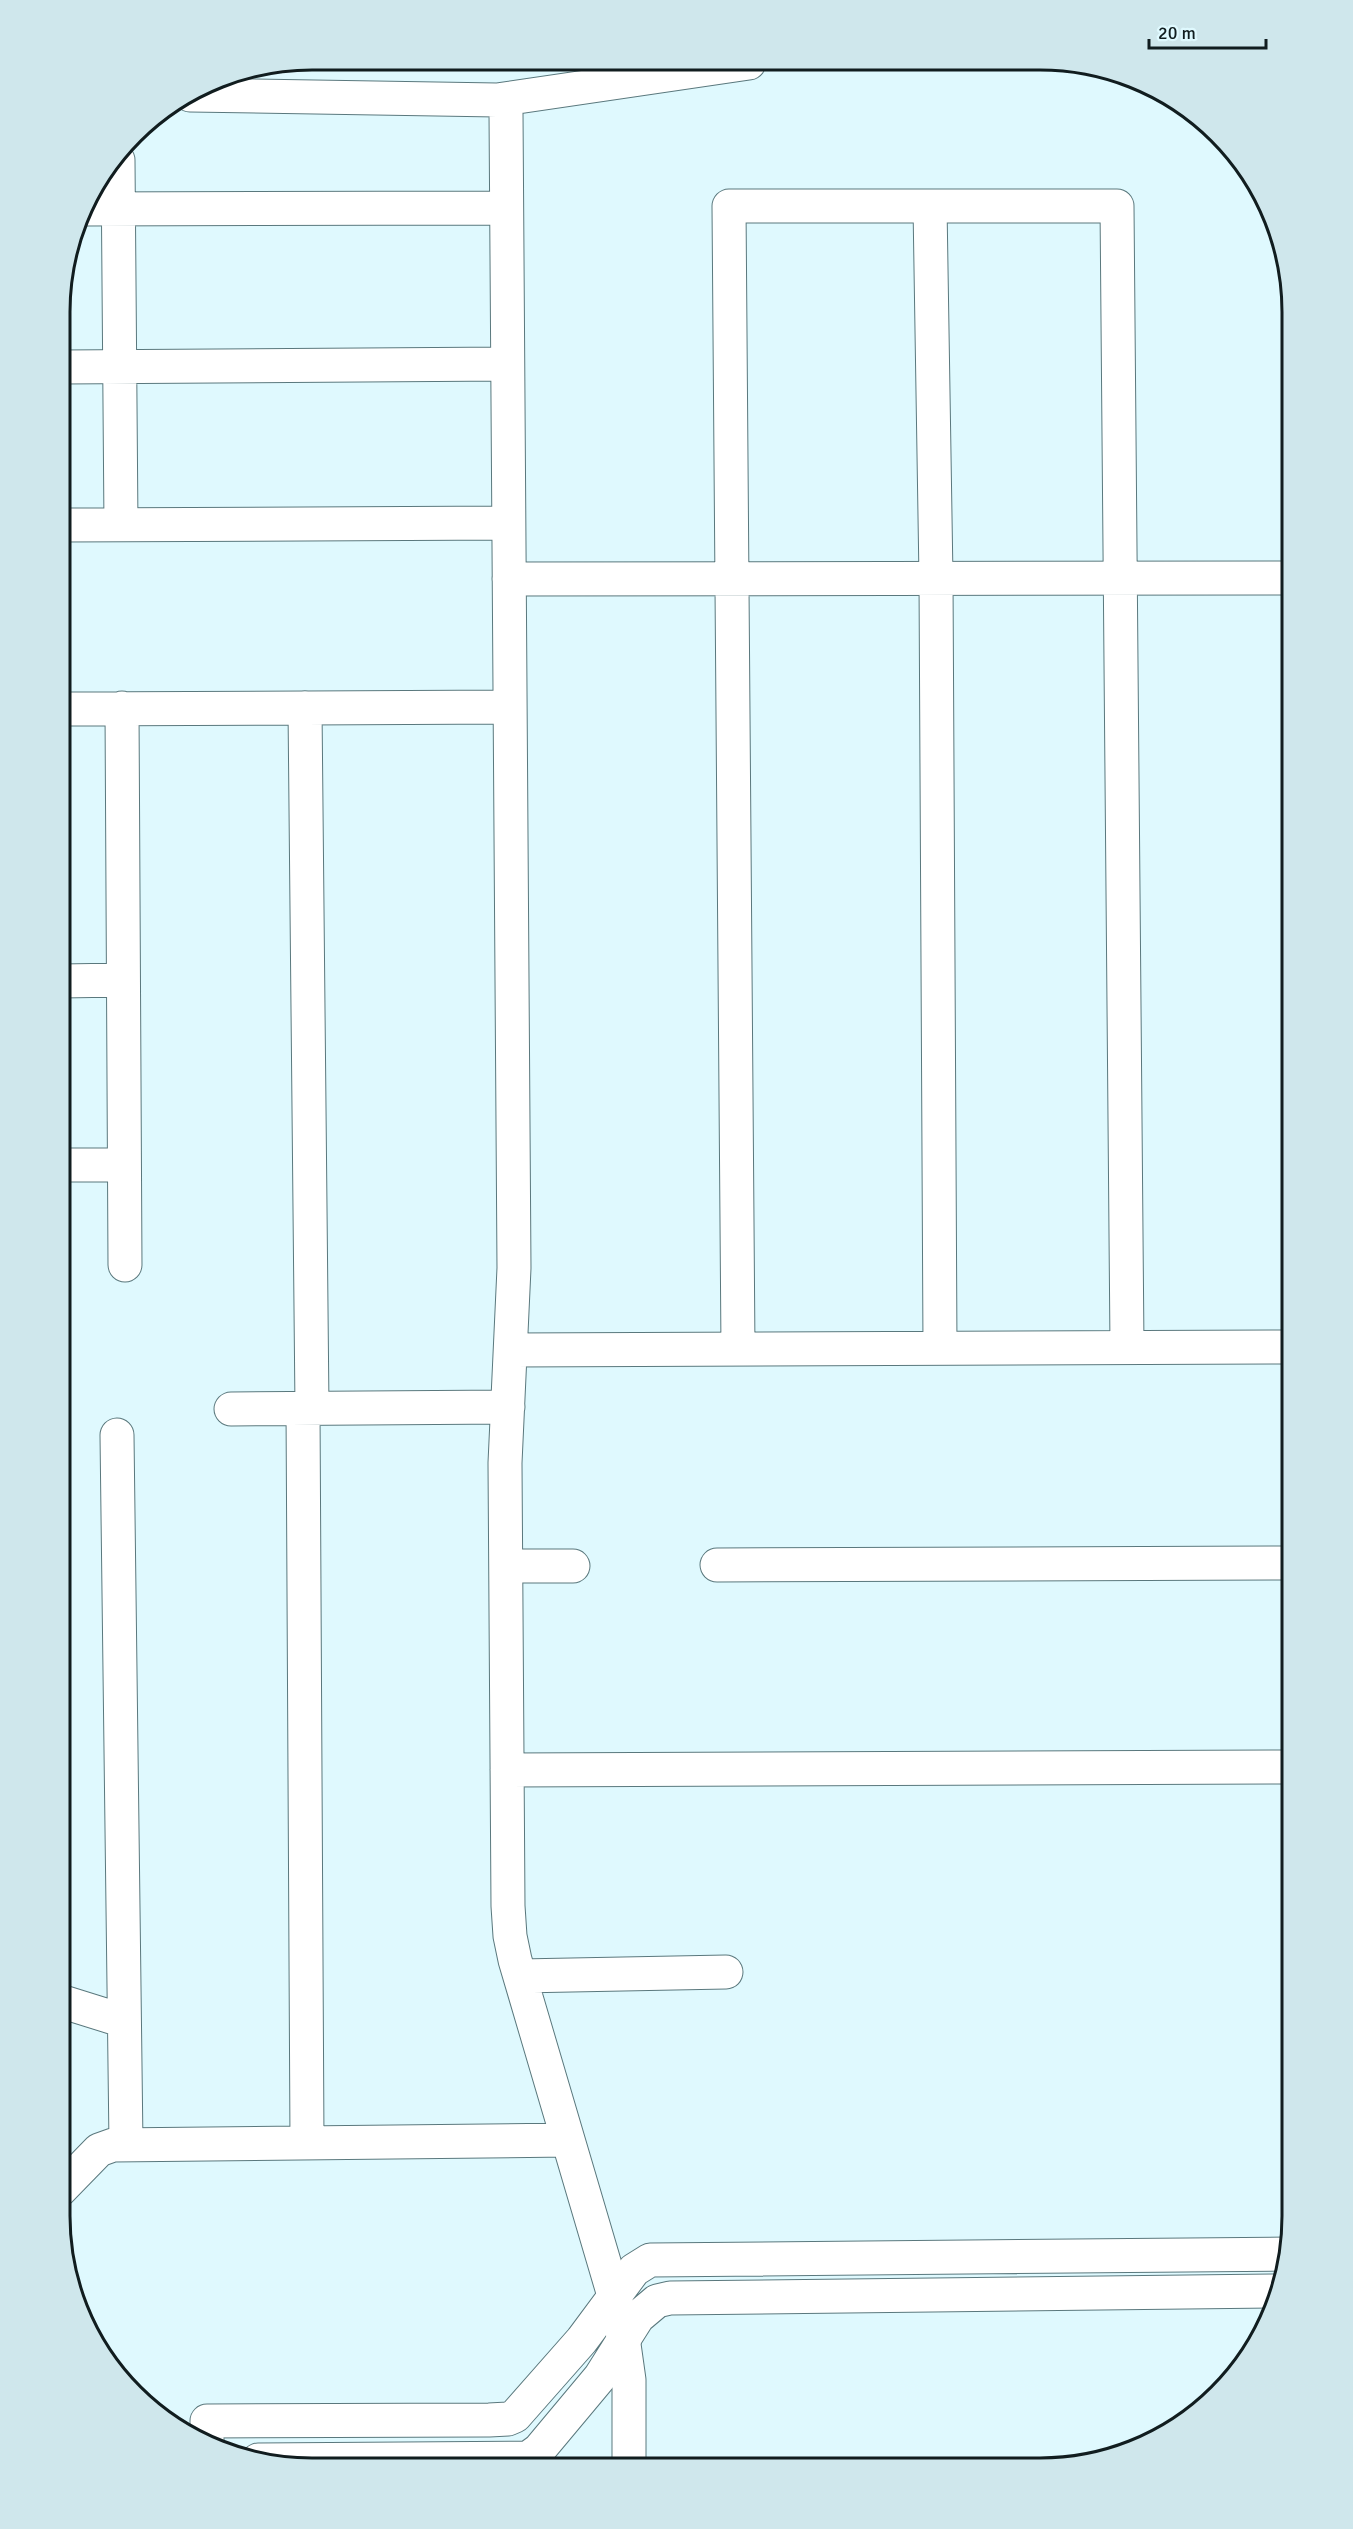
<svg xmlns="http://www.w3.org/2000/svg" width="1353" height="2529" font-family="Signika,sans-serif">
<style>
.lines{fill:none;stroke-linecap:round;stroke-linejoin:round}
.street-casing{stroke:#5a787d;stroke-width:35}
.secondary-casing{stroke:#5a787d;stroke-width:35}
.street{stroke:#fff;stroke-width:33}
.secondary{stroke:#fff;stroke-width:33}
.rim{fill:none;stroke:#111d1f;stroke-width:3}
</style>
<rect width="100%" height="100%" fill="#dff9fe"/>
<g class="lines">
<!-- street casing -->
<g class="street-casing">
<path id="street" d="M190,95L497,100L749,63
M506,112L514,1268L505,1463L508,1906L510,1936L515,1960L620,2316L629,2380V2468
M118,160L121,525
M930,206L936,578L940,1348
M84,209L506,208
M62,367L507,364
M62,525L508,523
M509,579L1293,578
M122,708L125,1265
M305,708L312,1408
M62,709L510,707
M61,981L123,980
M61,1165H124
M738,1349L729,206H1117L1127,1347
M512,1350L1293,1347
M303,1408L307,2142
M231,1409L508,1407
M117,1435L126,2144
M717,1565L1293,1563
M506,1566H573
M507,1770L1293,1767
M520,1976L726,1972
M60,2001L124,2021
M60,2190L99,2150L113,2145L568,2140"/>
</g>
<!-- secondary casing -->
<g class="secondary-casing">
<path id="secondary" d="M207,2445V2421L489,2420L508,2419L515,2416L582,2340L634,2270L650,2260L1288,2254
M258,2460L528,2458L539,2450L600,2377L638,2317L657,2301L670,2298L1279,2291"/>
</g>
<!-- street -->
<use href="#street" class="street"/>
<!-- secondary -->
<use href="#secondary" class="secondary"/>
</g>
<!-- crop -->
<path d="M0 0H1353V2529H0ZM312 70H1040A242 242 0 0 1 1282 312V2216A242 242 0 0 1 1040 2458H312A242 242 0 0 1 70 2216V312A242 242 0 0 1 312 70Z" fill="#cfe7ec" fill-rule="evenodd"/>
<path class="rim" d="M312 70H1040A242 242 0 0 1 1282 312V2216A242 242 0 0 1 1040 2458H312A242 242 0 0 1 70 2216V312A242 242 0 0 1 312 70Z"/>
<!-- scale -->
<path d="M1149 39v9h117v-9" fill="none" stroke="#111d1f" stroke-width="3"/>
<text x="1158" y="39" font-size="18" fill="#111d1f" stroke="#dff9fe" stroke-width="4.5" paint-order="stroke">20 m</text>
</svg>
